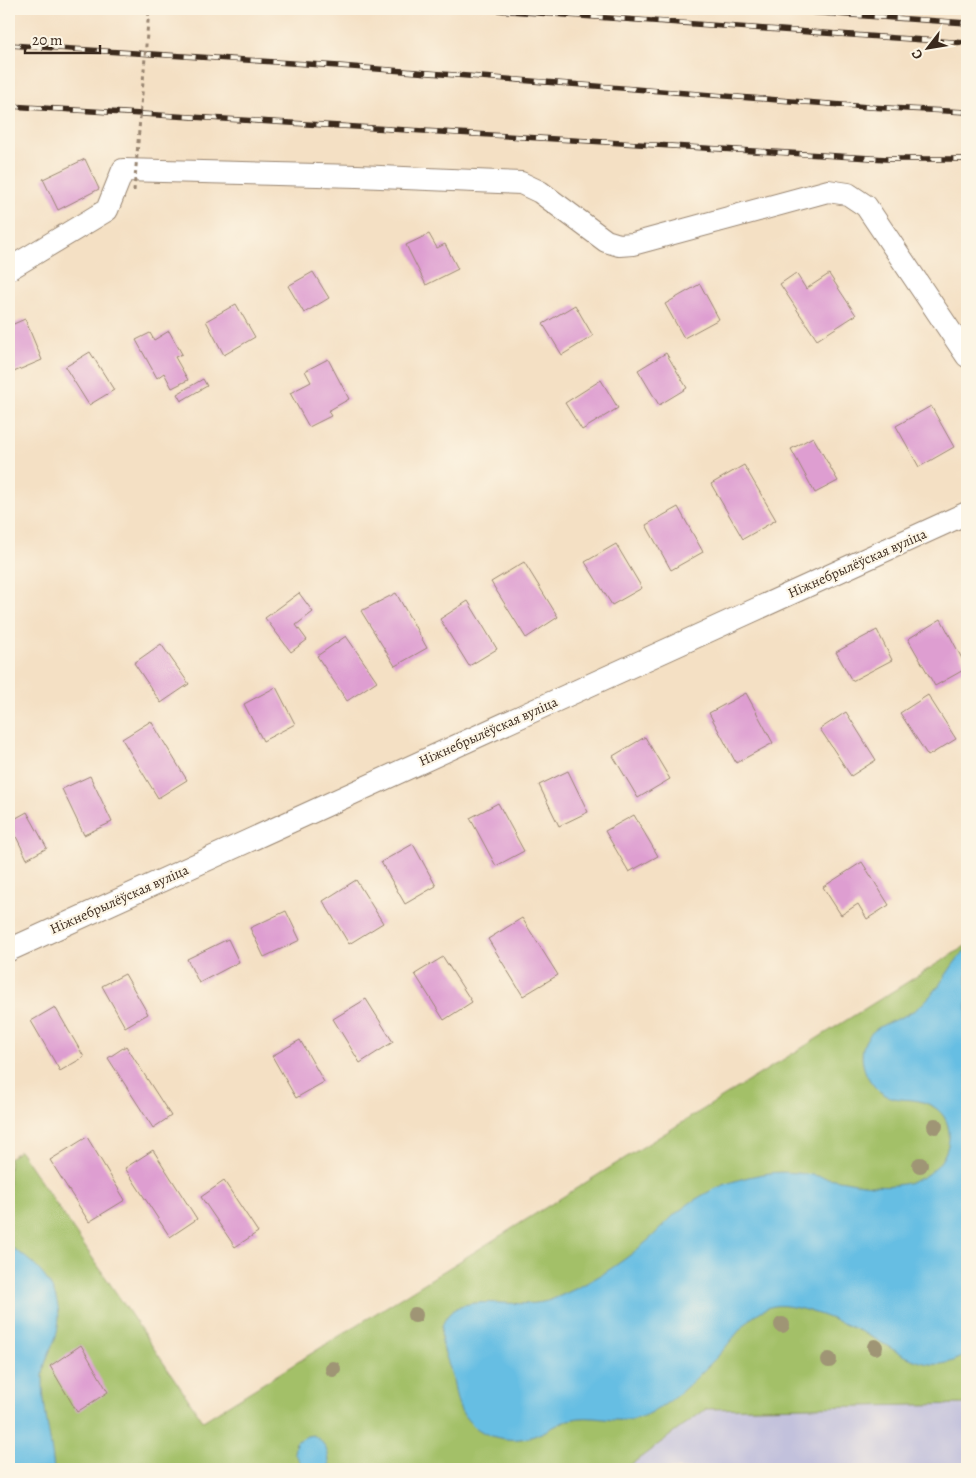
<svg xmlns="http://www.w3.org/2000/svg" width="976" height="1478" font-family="Alegreya,serif">
<style>
.industrial{fill:#c2c1dc}
.green{fill:#a3c067;stroke:#6f7542}
.water{fill:#66bee3;stroke:#507480}
.building{fill:#de9ed1}
.lines{fill:none;stroke-linecap:round;stroke-linejoin:round}
.street-casing{stroke:#988571;stroke-width:24}
.street{stroke:#fff;stroke-width:22}
.rail-casing{stroke:#3b2a1e;stroke-width:5.5}
.rail{stroke:#fcf5e5;stroke-width:4;stroke-dasharray:11;stroke-linecap:butt}
.path-bridge{stroke:#988571;stroke-width:3;stroke-dasharray:4 4;stroke-linecap:butt}
.tree{fill:#9f9575}
.labels{text-anchor:middle;stroke-width:4.5;stroke-linejoin:round;paint-order:stroke}
.street-label{font-size:14px;fill:#3b2a1e;stroke:#fcf5e5}
</style>
<rect width="100%" height="100%" fill="#fcf5e5"/>
<filter id="ink" filterUnits="userSpaceOnUse"><feTurbulence type="fractalNoise" baseFrequency=".02" numOctaves="2"/><feDisplacementMap in="SourceGraphic" scale="10" xChannelSelector="R" yChannelSelector="G"/><feConvolveMatrix kernelMatrix="1 2 1 2 8 2 1 2 1" color-interpolation-filters="sRGB"/></filter>
<filter id="wash" filterUnits="userSpaceOnUse"><feTurbulence type="fractalNoise" baseFrequency=".0096" numOctaves="4" result="noise"/><feDisplacementMap in="SourceGraphic" scale="20" xChannelSelector="R" yChannelSelector="G"/><feGaussianBlur stdDeviation="1.12" result="paint"/><feColorMatrix in="noise" values="0 0 0 0 0 0 0 0 0 0 0 0 0 0 0 0 0 1.4 0 .05"/><feComposite in="paint" operator="in"/></filter>
<g filter="url(#wash)">
<rect width="100%" height="100%" fill="#f4e0c4"/>
<!-- industrial -->
<path class="industrial" d="M967,1404V1469H625L706,1409Z"/>
<!-- green -->
<path class="green" d="M967,945V1404L706,1409L625,1469H9V1158L20,1151L203,1421Z"/>
<!-- water -->
<path class="water" d="M967,950V1354C932,1377 907,1357 875,1339C854,1327 797,1302 774,1306C750,1311 733,1340 717,1357C695,1379 668,1409 638,1418C616,1425 592,1413 569,1420C557,1424 546,1432 534,1436C507,1445 474,1436 461,1410C455,1398 455,1385 451,1372C446,1353 433,1332 449,1314C469,1291 523,1312 553,1299C587,1285 617,1267 645,1243C655,1235 663,1225 673,1216C701,1192 733,1178 770,1173C820,1166 893,1208 935,1168C954,1150 956,1115 928,1104C916,1098 903,1101 890,1097C869,1090 855,1060 866,1040C876,1023 896,1022 911,1012C918,1009 924,1002 929,997C944,983 950,963 967,950Z
M9,1246C41,1265 68,1296 56,1336C52,1349 44,1360 43,1375C42,1407 51,1437 54,1469H9Z
M313,1435C326,1442 330,1455 329,1469H305L294,1453L296,1442L307,1436Z"/>
<g id="blocks">
<!-- building -->
<path class="building" d="M85,159L99,189L58,210L43,179Z
M429,234L437,248L445,244L458,269L426,285L406,245Z
M313,272L329,298L304,313L288,286Z
M796,273L806,289L829,274L856,315L817,340L780,284Z
M700,284L719,319L684,338L665,304Z
M236,304L255,337L224,355L206,321Z
M575,305L593,336L562,355L543,324Z
M25,319L42,360L9,374V326Z
M169,331L182,354L175,357L188,380L172,388L164,373L157,378L136,340L150,333L154,340Z
M90,352L114,390L89,405L65,367Z
M666,353L687,388L659,405L638,370Z
M328,359L349,399L328,411L331,416L309,427L290,393L311,382L305,371Z
M203,379L207,386L181,401L177,394Z
M601,380L618,408L582,430L565,403Z
M931,406L954,447L919,467L896,426Z
M813,437L838,481L815,493L791,449Z
M744,465L776,520L743,539L711,484Z
M678,507L703,552L671,570L646,525Z
M616,544L642,588L612,605L585,562Z
M524,562L558,617L526,638L491,582Z
M299,593L313,612L296,625L307,640L291,652L265,618Z
M396,593L427,648L395,666L361,611Z
M468,601L497,649L469,666L440,619Z
M941,619L967,668L935,686L908,639Z
M877,630L892,660L852,681L836,652Z
M346,636L377,681L347,701L317,656Z
M161,644L189,684L161,703L134,663Z
M276,687L295,724L263,741L244,704Z
M746,693L773,743L736,763L709,713Z
M928,695L956,739L928,756L900,713Z
M846,712L876,760L851,776L820,729Z
M151,721L187,780L158,798L122,739Z
M645,737L670,779L638,798L613,756Z
M568,771L588,812L559,826L539,785Z
M90,776L112,822L84,835L62,789Z
M498,803L524,851L496,866L470,818Z
M27,812L47,848L27,859L9,822Z
M634,815L658,856L629,872L605,831Z
M413,844L436,886L405,904L381,862Z
M862,862L889,905L867,919L858,904L841,915L823,887Z
M356,880L383,923L349,944L323,901Z
M286,911L300,940L264,957L250,928Z
M522,918L558,975L523,996L488,939Z
M228,939L239,962L199,983L187,959Z
M443,957L472,1002L444,1020L415,974Z
M125,974L148,1014L125,1027L102,986Z
M366,999L393,1042L360,1063L333,1019Z
M55,1007L84,1057L60,1071L31,1021Z
M300,1040L324,1082L296,1098L272,1056Z
M126,1046L171,1116L153,1128L108,1058Z
M87,1137L125,1200L89,1222L50,1160Z
M153,1150L197,1219L170,1237L125,1168Z
M224,1181L258,1232L235,1247L201,1197Z
M81,1345L108,1392L77,1412L50,1366Z"/>
</g>
</g>
<g filter="url(#ink)">
<use href="#blocks" fill-opacity="0" stroke="#988571" stroke-width="1"/>
<g class="lines">
<!-- street casing -->
<g class="street-casing">
<path id="street" d="M9,269L107,210L123,170L357,176L521,183L540,192L606,241L619,245L633,244L828,191L848,194L866,206L967,356
M9,950L967,513"/>
</g>
<!-- street -->
<use href="#street" class="street"/>
<!-- rail casing -->
<g class="rail-casing">
<path id="rail" d="M482,9L967,43
M764,9L967,23
M9,45L339,66L868,107L967,112
M9,106L887,159H967"/>
</g>
<!-- rail -->
<use href="#rail" class="rail"/>
<!-- path-bridge -->
<path class="path-bridge" d="M134,191L149,9"/>
</g>
<!-- trees -->
<g class="tree">
<circle cx="935" cy="1126" r="8"/>
<circle cx="920" cy="1165" r="8"/>
<circle cx="415" cy="1315" r="8"/>
<circle cx="782" cy="1325" r="8"/>
<circle cx="875" cy="1347" r="8"/>
<circle cx="829" cy="1360" r="8"/>
<circle cx="333" cy="1369" r="8"/>
</g>
</g>
<g class="labels">
<!-- street labels -->
<g class="street-label">
<text transform="translate(857 563) rotate(-24)" y="5">Ніжнебрылёўская вуліца</text>
<text transform="translate(488 731) rotate(-24)" y="5">Ніжнебрылёўская вуліца</text>
<text transform="translate(119 899) rotate(-24)" y="5">Ніжнебрылёўская вуліца</text>
</g>
</g>
<!-- margin -->
<rect width="976" height="1478" fill="none" stroke="#fcf5e5" stroke-width="30"/>
<!-- north arrow -->
<g transform="translate(928 48) rotate(239)" stroke="#fcf5e5" stroke-width="4" paint-order="stroke">
<path d="M0-4L9 19L0 12L-9 19Z" fill="#3b2a1e"/>
<text y="-8" font-size="14" font-weight="bold" text-anchor="middle" fill="#3b2a1e">С</text>
</g>
<!-- scale -->
<path d="M25 45v8h75v-8" fill="none" stroke="#3b2a1e" stroke-width="2.5"/>
<text x="32" y="45" font-size="15" fill="#3b2a1e" stroke="#fcf5e5" stroke-width="4" paint-order="stroke">20 m</text>
</svg>
